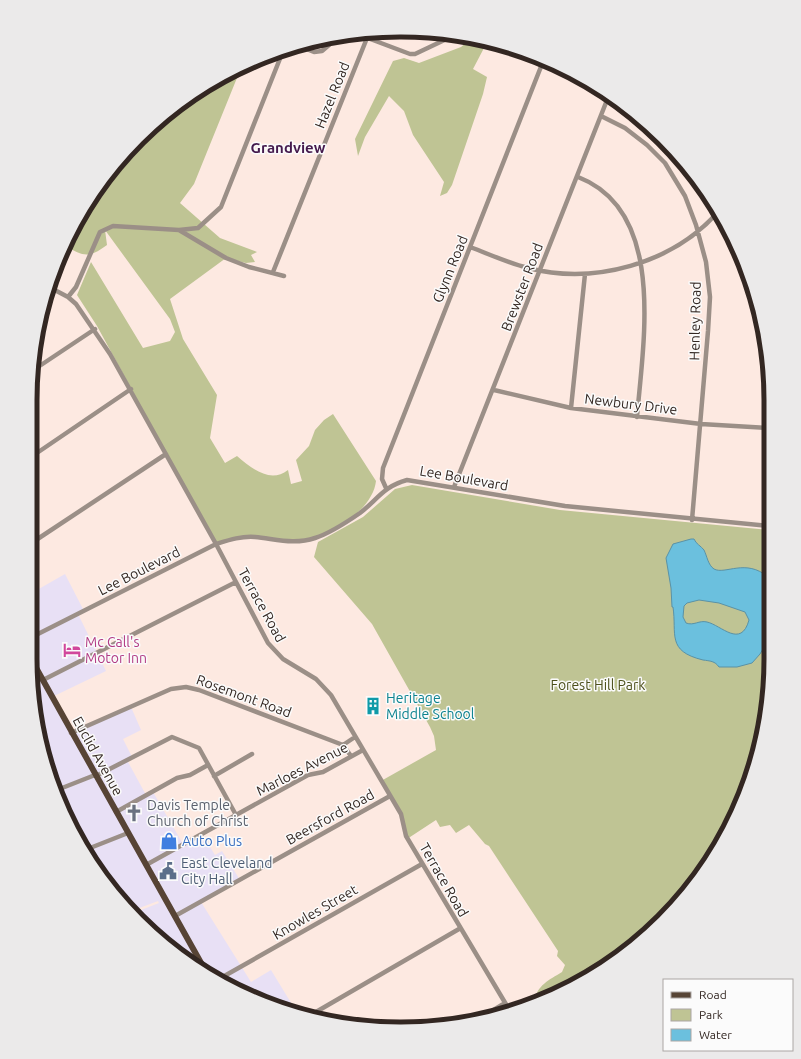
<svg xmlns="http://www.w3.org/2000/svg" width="801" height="1059" font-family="Ubuntu,sans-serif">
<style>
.commercial{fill:#e8e0f5}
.green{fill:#bfc494}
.water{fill:#6bc0de;stroke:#5a92a6;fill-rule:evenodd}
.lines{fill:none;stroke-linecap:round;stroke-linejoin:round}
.minor{stroke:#9b8f87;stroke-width:4.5}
.major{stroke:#574435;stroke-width:6}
.labels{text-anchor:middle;stroke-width:3;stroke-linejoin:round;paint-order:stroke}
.street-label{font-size:14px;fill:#332722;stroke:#fbfbfb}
.hotel-label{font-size:14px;fill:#b23c85;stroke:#fbfbfb;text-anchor:start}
.park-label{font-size:14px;fill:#4d501c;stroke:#fbfbfb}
.culture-label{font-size:14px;fill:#0d838f;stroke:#fbfbfb;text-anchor:start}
.worship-label{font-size:14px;fill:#5b616d;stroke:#fbfbfb;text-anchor:start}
.shop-label{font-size:14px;fill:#366cbe;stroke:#fbfbfb;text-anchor:start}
.service-label{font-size:14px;fill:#4e5e75;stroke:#fbfbfb;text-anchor:start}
.neighbourhood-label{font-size:15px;font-weight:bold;fill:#451a4d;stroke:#fbfbfb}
.rim{fill:none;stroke:#332722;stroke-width:5}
</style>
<rect width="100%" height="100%" fill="#fde9e1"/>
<!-- commercial -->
<path class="commercial" d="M65,574L84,611L78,614L106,671L52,697L71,733L131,707L141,730L123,739L132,757L127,760L146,795L153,792L183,844L202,834L215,855L222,851L240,880L201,902L251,982L271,970L296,1011L236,991L156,937L136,912L159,903L158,901L134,910L80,844L43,755L30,659V594Z"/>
<!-- green -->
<path class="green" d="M473,37L481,40L484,48L473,69L487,77L483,94L452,185L447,193L440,196L444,182L413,135L404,111L389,96L365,137L358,156L355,139L393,61L404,58L419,63L461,47Z
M241,68L194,184L180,203L220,238L257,252L251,255L255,262L246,263L226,258L170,299L183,339L217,395L210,438L225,463L237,456C251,468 270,484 288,470L291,484L302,481L296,460L309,446L315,430L324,420L333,414L376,481C373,509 334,534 308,540C294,543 271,537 256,537C243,537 229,542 216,544L97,326L77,295L91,262L143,348L170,341L175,332L170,319L105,230L107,245C88,259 84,256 65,246L68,237L106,175L194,93Z
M412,485L560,510L768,530V707L743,800L709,864L663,920L607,966L534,1002C537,985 549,980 562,972L565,965L557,956L558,951L489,846L485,844L469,825L456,833L450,825L440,827L436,820L407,839L401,814L381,781L436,750L434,736L430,727L372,624L314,557L318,542L363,517L395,489Z"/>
<!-- water -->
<path class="water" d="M691,539H694C696,544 701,546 704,550C707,556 708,565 714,569C725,575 746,558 768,577V641L760,654L752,663L737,667H719C715,661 710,661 703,660C666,651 677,634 673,607H672L671,588L666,558L673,544ZM699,600L719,603L745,612L749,620C741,649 721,625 707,622C699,620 694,626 686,623L683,617L684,606L687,603Z"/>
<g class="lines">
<!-- minor -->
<path class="minor" d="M357,34L410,54H415L455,35
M299,46L314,52L322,51L329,45L333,37
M601,116L625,128L647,145L665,163L685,196L696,225L706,262L710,297L708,331L692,520
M578,177C667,211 643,343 637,417
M179,230L198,228L221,207L283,51
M470,247C489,254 508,263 528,268C594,285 672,264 718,212
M273,272L367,38
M49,287L68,297L76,304L110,354L216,544L268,643L283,659L316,679L331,695L401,814L406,836L510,1011
M68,297L76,287L100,232L113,226L179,230L226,258L249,267L284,276
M32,371L95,329
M494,390L571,408L701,424L768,428
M571,408L585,274
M31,457L131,389
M454,487L609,95
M386,488L382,479L383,468L544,59
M30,544L166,454
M30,638L216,544C229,540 241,536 255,537C276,539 294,545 315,538C331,533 347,522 360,513C377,500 384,486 407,480L565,506L768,526
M43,680L236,582
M71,733L171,689L186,687L199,690L343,745L351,756
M343,745L355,737
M96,776L172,737L199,748L236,815
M214,776L252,754
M57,790L95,775
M116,812L177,778L190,775L208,765
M85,850L128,833
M146,865L308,775L323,772L363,750
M175,916L390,796
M219,979L422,864
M309,1016L459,929
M482,1017L505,1003"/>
<!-- major -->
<path class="major" d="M30,657L205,970"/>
</g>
<!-- icons -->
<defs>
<g id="hotel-bare" transform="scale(1.38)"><path d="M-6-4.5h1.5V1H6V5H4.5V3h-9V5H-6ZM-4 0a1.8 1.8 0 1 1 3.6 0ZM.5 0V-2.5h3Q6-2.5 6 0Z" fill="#d1479c" stroke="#fbfbfb" stroke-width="2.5" paint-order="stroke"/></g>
<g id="building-bare" transform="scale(1.38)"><path d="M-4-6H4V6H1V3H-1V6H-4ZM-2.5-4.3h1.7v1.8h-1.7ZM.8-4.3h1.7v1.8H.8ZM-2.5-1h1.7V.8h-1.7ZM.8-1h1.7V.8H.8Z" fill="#0f9aa8" stroke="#fbfbfb" stroke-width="2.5" paint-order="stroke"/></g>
<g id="church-bare" transform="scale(1.38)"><path d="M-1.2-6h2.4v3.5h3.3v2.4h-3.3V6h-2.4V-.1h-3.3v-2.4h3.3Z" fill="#6b7280" stroke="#fbfbfb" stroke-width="2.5" paint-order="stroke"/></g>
<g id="shop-bare" transform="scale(1.38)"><path d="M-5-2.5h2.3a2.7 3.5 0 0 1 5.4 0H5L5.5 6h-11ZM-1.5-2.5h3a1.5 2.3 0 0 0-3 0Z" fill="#3f7fe0" stroke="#fbfbfb" stroke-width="2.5" paint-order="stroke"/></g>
<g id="civic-bare" transform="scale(1.38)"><path d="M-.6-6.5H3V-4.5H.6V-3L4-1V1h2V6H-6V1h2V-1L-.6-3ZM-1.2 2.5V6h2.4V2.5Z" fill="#5c6f8a" stroke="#fbfbfb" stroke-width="2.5" paint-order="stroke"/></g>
</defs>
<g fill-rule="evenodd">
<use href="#hotel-bare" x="72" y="650"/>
<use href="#building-bare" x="373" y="706"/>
<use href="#church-bare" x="134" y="813"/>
<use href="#shop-bare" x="169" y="841"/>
<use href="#civic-bare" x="168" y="871"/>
</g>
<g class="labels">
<!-- street labels -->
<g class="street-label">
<text transform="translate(332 95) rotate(-68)" y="5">Hazel Road</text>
<text transform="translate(450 269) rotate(-68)" y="5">Glynn Road</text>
<text transform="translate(522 287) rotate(-69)" y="5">Brewster Road</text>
<text transform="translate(695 321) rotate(-89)" y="5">Henley Road</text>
<text transform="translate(631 404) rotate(7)" y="5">Newbury Drive</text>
<text transform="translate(464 478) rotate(10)" y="5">Lee Boulevard</text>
<text transform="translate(139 571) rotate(-27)" y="5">Lee Boulevard</text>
<text transform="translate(262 605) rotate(61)" y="5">Terrace Road</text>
<text transform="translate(244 696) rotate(20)" y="5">Rosemont Road</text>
<text transform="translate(98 756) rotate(61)" y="5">Euclid Avenue</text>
<text transform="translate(302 769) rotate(-27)" y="5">Marloes Avenue</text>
<text transform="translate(330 817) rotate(-29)" y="5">Beersford Road</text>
<text transform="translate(444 880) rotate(60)" y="5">Terrace Road</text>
<text transform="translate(315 912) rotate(-30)" y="5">Knowles Street</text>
</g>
<!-- hotel labels -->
<g class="hotel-label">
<text x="85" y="647">Mc Call's<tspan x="85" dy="16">Motor Inn</tspan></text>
</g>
<!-- park labels -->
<g class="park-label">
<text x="598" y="690">Forest Hill Park</text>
</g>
<!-- culture labels -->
<g class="culture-label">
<text x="386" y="703">Heritage<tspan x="386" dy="16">Middle School</tspan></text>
</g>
<!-- worship labels -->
<g class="worship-label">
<text x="147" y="810">Davis Temple<tspan x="147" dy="16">Church of Christ</tspan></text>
</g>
<!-- shop labels -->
<g class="shop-label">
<text x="182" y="846">Auto Plus</text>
</g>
<!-- service labels -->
<g class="service-label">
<text x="181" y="868">East Cleveland<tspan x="181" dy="16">City Hall</tspan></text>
</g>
<!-- neighbourhood labels -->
<g class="neighbourhood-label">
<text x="288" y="153">Grandview</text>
</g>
</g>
<!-- crop -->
<path d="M0 0H801V1059H0ZM400 37H401A363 363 0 0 1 764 400V659A363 363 0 0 1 401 1022H400A363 363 0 0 1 37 659V400A363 363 0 0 1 400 37Z" fill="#ebeaea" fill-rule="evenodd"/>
<path class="rim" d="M400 37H401A363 363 0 0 1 764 400V659A363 363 0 0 1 401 1022H400A363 363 0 0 1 37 659V400A363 363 0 0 1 400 37Z"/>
<!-- legend -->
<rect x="663" y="979" width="130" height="72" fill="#fbfbfb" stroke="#aba6a4"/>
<rect x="671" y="992" width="20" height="6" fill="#574435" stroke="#aba6a4"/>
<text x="699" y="999" font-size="12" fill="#332722">Road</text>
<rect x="671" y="1009" width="20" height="12" fill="#bfc494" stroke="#aba6a4"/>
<text x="699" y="1019" font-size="12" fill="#332722">Park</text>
<rect x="671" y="1029" width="20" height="12" fill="#6bc0de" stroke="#aba6a4"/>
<text x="699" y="1039" font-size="12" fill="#332722">Water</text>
</svg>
